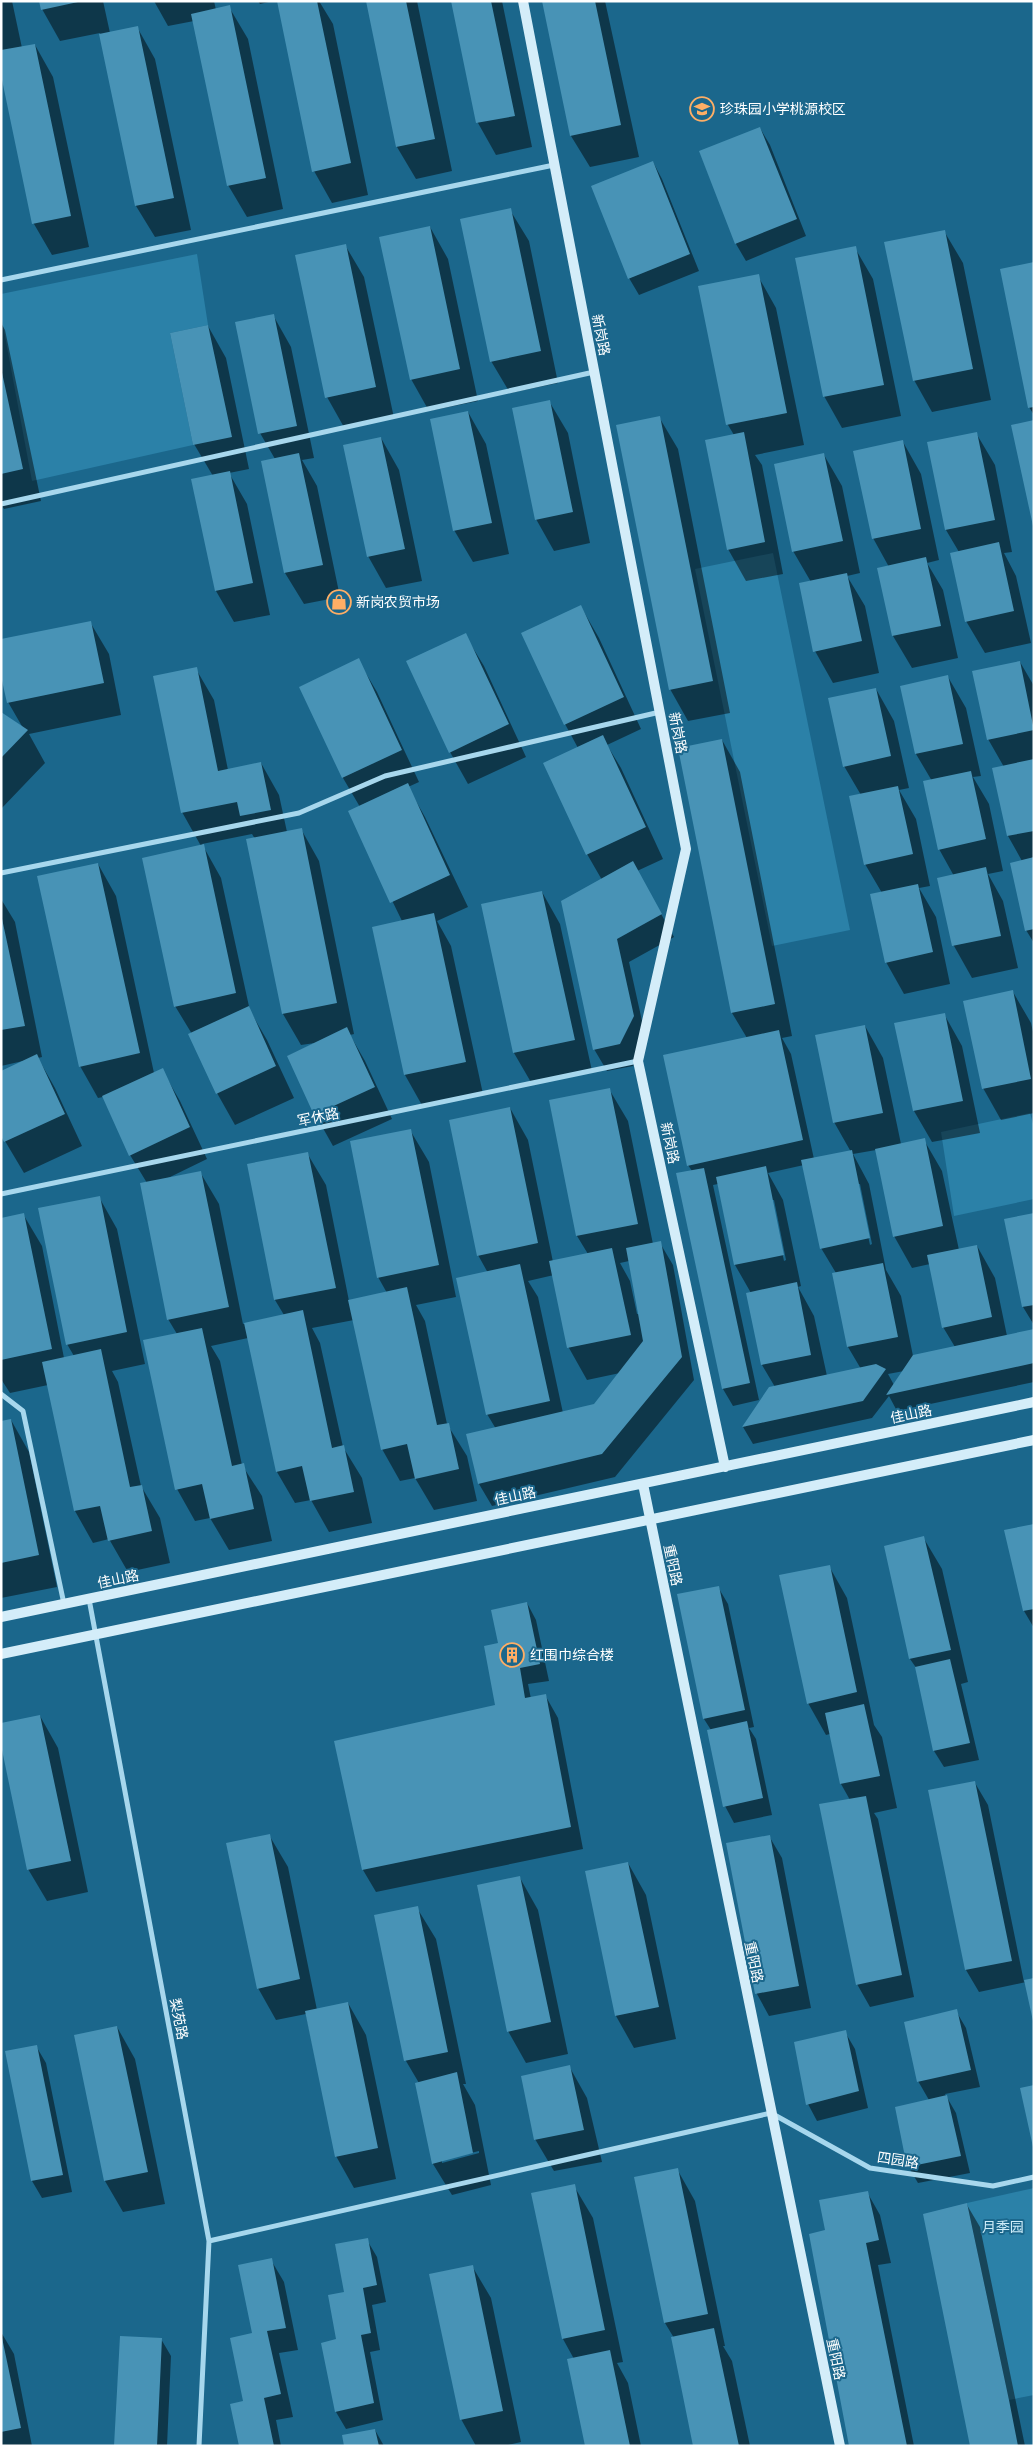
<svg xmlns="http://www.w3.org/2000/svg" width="1035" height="2447" font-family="'IBM Plex Sans','Noto Sans SC',sans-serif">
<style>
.green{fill:#2b81a8}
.shadow{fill:#0007;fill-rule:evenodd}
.building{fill:#4893b6}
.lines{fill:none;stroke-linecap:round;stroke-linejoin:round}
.street{stroke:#a7d7ed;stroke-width:5}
.secondary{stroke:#d4edf9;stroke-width:10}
.labels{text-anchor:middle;stroke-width:4;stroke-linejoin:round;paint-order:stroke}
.poi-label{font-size:14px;fill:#fff;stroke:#1b678c;text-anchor:start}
.street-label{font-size:14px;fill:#fff;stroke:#1b678c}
.park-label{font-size:14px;fill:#cdecf9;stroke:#1b678c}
</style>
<rect width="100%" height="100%" fill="#1b678c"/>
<!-- green -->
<path class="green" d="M197,254L208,325L170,333L193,445L32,481L1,315V294Z
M773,553L850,930L772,946L695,569Z
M1030,1113L1034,1127V1199L954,1216L941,1132Z
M1034,2188V2395L1009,2400L967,2203Z"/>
<!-- shadow -->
<path class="shadow" d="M1,1H12L22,48L35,45L53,77L89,247L52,255L34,224L1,68Z
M40,1H103L110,33L137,27L155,59L191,230L155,237L136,206L100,33L60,41L42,9Z
M154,1H214L216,10L229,7L248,39L283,209L247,217L228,185L194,21L168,26Z
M258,1H273L260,4Z
M278,1H319L333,24L368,195L332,203L314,171Z
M367,1H417L452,171L416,179L397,147Z
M452,1H502L532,147L496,155L478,123Z
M543,1H605L639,157L590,167L571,136Z
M760,128L770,145L806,236L746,261L736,244L700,152Z
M653,162L662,179L699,271L639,295L629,278Z
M510,210L529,241L558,383L510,393L491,361Z
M430,227L448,259L478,401L429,411L411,379Z
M944,231L963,263L991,400L932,412L914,380Z
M345,245L364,277L394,418L345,429L327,397Z
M855,248L873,279L901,416L842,428L824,396Z
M1034,264V415L1029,407Z
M758,276L776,308L804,445L755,455L762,465L783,574L746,581L728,549L734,435L728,425L700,287Z
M273,315L291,347L314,458L302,460L317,486L340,597L304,604L285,573L275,459L260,433Z
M1,323L5,330L41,501L4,509L1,504Z
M208,326L226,358L249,469L229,473L247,504L270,615L234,622L216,591L213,476L194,444Z
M549,401L568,433L590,543L554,551L536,519Z
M468,412L486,444L509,554L473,562L454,530Z
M659,417L678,449L730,713L688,721L670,689Z
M976,433L995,465L1012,552L1004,553L1016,576L1031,643L985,653L966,621L959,552L946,530Z
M381,438L399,470L422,581L386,588L368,556Z
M903,442L921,474L939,560L927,563L943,590L958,658L912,668L893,636L879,569L889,567L873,538Z
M824,455L842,486L860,573L847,576L865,606L879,673L833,683L815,651L811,582L793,551Z
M581,607L599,638L641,729L607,745L621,768L663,859L637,871L674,937L629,962L646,1039L633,1066L607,1071L594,1049L602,880L587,854L578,748L565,724Z
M90,622L109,654L121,715L29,734L45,763L1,809V714L23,728L8,702Z
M465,635L484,666L526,757L468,784L450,752Z
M358,660L377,692L419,782L408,787L425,817L468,907L437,921L451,946L483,1094L423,1107L405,1075L373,928L402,921L349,812L360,807L343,778L300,687Z
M1020,662L1034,686V943L1026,930L1022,861L1008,836L993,769L1004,767L988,739Z
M196,669L214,700L228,770L261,763L279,795L287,832L301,829L319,861L354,1034L350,1035L365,1061L392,1119L333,1146L315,1114L288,1056L315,1043L301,1045L283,1014L255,839L252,834L202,844L221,878L250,1011L267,1040L294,1098L235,1125L217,1093L192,1034L175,1006L201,846L182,812Z
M948,677L966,708L981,776L973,777L989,804L1003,871L988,874L1003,901L1018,968L972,978L954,946L939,879L954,876L939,849L932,781L916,754L902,687Z
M876,689L894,721L909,788L899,790L916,819L930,886L919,888L936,917L950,984L904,994L886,962L882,893L865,864L861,795L844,766Z
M722,740L740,772L792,1036L782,1038L791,1054L814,1159L851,1152L834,1122L865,1026L883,1058L901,1144L924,1140L942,1171L959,1250L977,1246L995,1278L1007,1336L1034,1330V1382L897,1411L889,1396L872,1418L753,1444L743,1427L770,1388L775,1387L762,1365L747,1293H751L735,1265L718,1184L713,1185L759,1400L733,1406L723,1389L678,1174L692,1171L688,1165L747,1038L732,1013ZM876,1150L894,1236L912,1268L930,1264L943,1327L955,1347L913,1356L901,1296L886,1270L869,1184L853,1154ZM804,1165L821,1248L836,1273L848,1347L861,1369L827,1376L814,1316L798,1287L801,1286L783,1200L768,1173ZM857,1184H860L872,1244L870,1245ZM771,1200H774L786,1260L784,1261ZM904,1371L894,1385L888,1374Z
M98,864L116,896L154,1073L162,1070L180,1101L207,1159L168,1178L200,1172L219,1204L243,1324L284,1315L275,1300L248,1165L307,1153L326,1185L349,1301L387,1293L378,1277L410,1130L429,1162L456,1297L416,1305L425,1321L447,1424L467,1456L477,1501L434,1510L415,1478L400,1481L382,1449L354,1320L312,1328L320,1343L343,1447L362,1478L372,1523L329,1532L311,1500L295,1503L277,1472L248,1338L211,1346L220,1361L242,1465L262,1496L272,1541L229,1550L210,1518L195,1521L177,1489V1334L168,1319L147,1183L130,1155L103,1097L98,1098L80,1066Z
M542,892L560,924L592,1071L532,1084L514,1053Z
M1,899L15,922L42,1057L38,1058L55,1088L82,1146L24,1173L5,1141L23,1061L1,1066Z
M1013,992L1031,1023L1034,1036V1113L1001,1120L983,1088Z
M944,1014L962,1046L980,1133L932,1142L914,1111Z
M609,1089L628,1121L653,1244L660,1243L673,1265L694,1380L615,1477L492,1506L479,1484L496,1429L487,1414L488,1273L478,1255L510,1108L528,1140L553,1262L588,1254L577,1236L550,1101ZM629,1261L639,1314H637L630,1281L620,1263ZM554,1275L569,1348L587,1380L620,1373L595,1405L563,1413L538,1297L528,1281Z
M99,1197L117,1229L145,1364L112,1371L118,1382L141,1486L160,1518L170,1563L128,1572L109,1539L93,1543L75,1511L48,1385L10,1393L1,1379V1219L23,1214L42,1246L64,1358L74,1356L67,1344Z
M1034,1214V1325L1023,1307L1006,1220Z
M11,1420L29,1452L57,1587L1,1598V1422Z
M1034,1525V1628L1024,1611L1006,1531Z
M923,1537L942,1569L968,1682L961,1684L979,1760L944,1767L934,1751L917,1669L910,1659Z
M829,1566L847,1598L874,1725L882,1737L897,1808L874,1813L878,1819L914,1997L870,2007L857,1984L850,1800L841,1784L830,1734L826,1735L808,1703Z
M718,1587L728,1604L754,1727L749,1728L756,1739L772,1815L734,1823L725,1806L711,1730L704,1719L678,1595Z
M527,1603L536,1620L549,1681L528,1684L531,1699L545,1695L558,1718L583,1849L376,1892L363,1870L336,1742L497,1706L499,1644Z
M40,1716L58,1748L88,1892L47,1901L28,1869Z
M975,1783L988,1805L1024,1982L1034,1979L1026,1982L979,1992L966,1970L930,1791Z
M269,1835L288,1867L317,2010L348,2003L366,2035L396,2179L354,2188L336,2156L306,2014L276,2020L258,1988Z
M769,1836L782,1858L811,2008L769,2016L757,1994L728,1844Z
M628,1863L646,1895L676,2039L634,2048L616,2016L586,1872Z
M520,1878L538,1910L568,2054L526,2063L508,2031Z
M417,1908L436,1939L466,2084H463L475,2105L491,2185L452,2195L433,2164L419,2083L406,2061L376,1916ZM479,2151V2153L442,2163V2160Z
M956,2011L966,2028L980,2087L945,2094L956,2113L970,2173L918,2183L908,2166L929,2100L918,2081Z
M117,2027L135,2059L165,2204L123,2212L105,2181Z
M845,2032L855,2049L868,2108L817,2121L808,2104Z
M36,2046L46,2063L72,2192L42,2198L32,2181Z
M569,2066L587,2098L602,2162L554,2171L535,2139Z
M677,2169L695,2201L725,2346H723L732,2361L750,2446H695L674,2338L665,2323Z
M574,2186L593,2218L623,2362L617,2363L628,2383L641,2446H586L574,2359L563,2339Z
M867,2192L880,2215L891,2263L878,2265L914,2446H850L826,2231Z
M967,2205L980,2227L1025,2446H971Z
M367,2240L377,2257L386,2302L372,2305L380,2350L370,2352L383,2420L346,2429L336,2412L338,2340L345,2293Z
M271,2260L284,2282L298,2350L279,2353L293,2417L276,2420L281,2446H240L254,2334Z
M472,2266L491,2298L521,2442L504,2446H476L461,2419Z
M1,2332L14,2354L32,2446H1Z
M161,2339L171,2356L167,2446H116Z
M375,2430L384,2446H346Z"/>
<!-- building -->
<path class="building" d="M39,1H78V2L41,10Z
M277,1H317L351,163L312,172Z
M366,1H406L435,139L396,147Z
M451,1H491L515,116L476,123Z
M542,1H595L621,125L570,136Z
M230,5L266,178L227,186L191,14Z
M138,26L174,198L135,206L99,34Z
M35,44L71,216L32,224L1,75V50Z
M760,127L797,219L735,244L699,151Z
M653,161L690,254L628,279L591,186Z
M511,208L541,351L490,362L460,219Z
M430,226L460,369L410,380L379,237Z
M945,230L973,369L913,381L884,242Z
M346,244L376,387L325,398L295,255Z
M856,246L884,385L823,397L795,258Z
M1034,262V407L1028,408L1000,269Z
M759,274L787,413L726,425L698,286Z
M274,314L297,426L258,434L235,322Z
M208,325L232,437L193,445L170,333Z
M1,368L23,469L1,474Z
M550,400L573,512L535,520L512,408Z
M468,411L492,523L453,531L430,419Z
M660,416L713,681L669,690L616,425Z
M1034,420V526H1033L1011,425Z
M744,432L765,542L727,550L705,440Z
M977,432L995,520L945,530L927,442Z
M381,437L405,549L367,557L343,445Z
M903,440L921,529L872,539L853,451Z
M299,453L323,565L284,573L261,461Z
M824,453L843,541L792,552L774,464Z
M230,471L253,583L215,591L191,479Z
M999,542L1014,611L965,622L950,553Z
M926,557L941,626L892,636L877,568Z
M847,573L862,641L813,652L799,583Z
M581,605L624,697L564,725L521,633Z
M91,621L104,683L7,703L1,676V639Z
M466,633L509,724L449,753L406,661Z
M359,658L402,750L342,778L299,687Z
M1020,661L1034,730L987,740L972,671Z
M197,667L218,771L261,762L271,810L240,816L237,802L181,813L153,676Z
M948,675L963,744L915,754L900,686Z
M876,688L891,756L843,767L828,698Z
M1,712L28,730L1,758Z
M603,735L646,827L586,855L543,763Z
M722,739L775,1004L731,1013L678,748Z
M1034,759V831L1007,836L992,768Z
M971,771L986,839L938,850L923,781Z
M408,783L450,875L390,903L348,811Z
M898,786L913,854L864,865L849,796Z
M302,828L337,1003L282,1014L246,839Z
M204,844L236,993L174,1007L142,858Z
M1034,857V929L1025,931L1010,863Z
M633,861L662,914L617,939L634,1016L620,1044L593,1050L561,901Z
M98,863L140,1053L79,1067L37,876Z
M986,867L1001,936L952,946L937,878Z
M918,884L933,952L885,963L870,894Z
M542,891L575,1040L513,1053L481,904Z
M434,913L466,1062L404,1075L372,927Z
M1,914L25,1026L1,1030Z
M1013,990L1031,1079L982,1089L963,1001Z
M249,1006L276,1066L216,1094L188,1034Z
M945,1013L963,1101L913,1111L894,1023Z
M865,1025L883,1113L833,1123L815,1035Z
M347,1027L375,1087L314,1115L287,1056Z
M779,1030L803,1140L687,1166L663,1055Z
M37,1054L65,1114L4,1142L1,1136V1071Z
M163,1068L190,1127L129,1156L102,1096Z
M610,1088L638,1224L576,1236L549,1100Z
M510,1107L538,1243L477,1256L449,1120Z
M411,1129L439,1265L377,1278L350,1141Z
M925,1138L943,1226L893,1237L875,1149Z
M852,1150L870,1238L820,1249L801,1160Z
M308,1152L336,1288L274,1300L247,1164Z
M766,1166L784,1255L734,1265L716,1177Z
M704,1168L750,1383L722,1389L676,1173Z
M201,1171L229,1307L167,1320L140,1183Z
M100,1196L127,1332L66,1345L38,1208Z
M24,1213L52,1349L1,1360V1218Z
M1034,1213V1305L1022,1307L1004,1219Z
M661,1241L682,1357L602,1454L478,1484L466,1434L594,1404L643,1341L626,1248Z
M977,1245L992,1317L942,1328L927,1255Z
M612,1248L631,1335L567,1348L549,1261Z
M883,1263L898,1337L847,1347L832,1273Z
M520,1264L550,1401L486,1415L456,1278Z
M797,1282L811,1355L761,1365L746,1293Z
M407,1287L437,1425L449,1423L459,1469L415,1479L407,1444L381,1450L348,1300Z
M303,1310L332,1448L344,1445L354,1492L310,1501L302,1466L276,1472L244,1323Z
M202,1328L232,1466L244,1463L254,1509L210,1519L202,1484L175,1490L143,1340Z
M1034,1329V1363L886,1395L913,1355Z
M101,1349L130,1487L142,1485L152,1531L108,1541L100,1506L74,1511L42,1362Z
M876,1364L886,1369L863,1401L742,1427L769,1387Z
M11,1419L39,1555L1,1563V1421Z
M1034,1524V1609L1023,1611L1004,1530Z
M924,1536L951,1650L909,1659L884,1546Z
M830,1565L857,1692L807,1704L779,1575Z
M719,1586L745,1710L703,1719L677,1594Z
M527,1602L540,1664L520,1668L525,1698L546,1694L571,1827L362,1870L334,1741L495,1705L484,1646L498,1643L491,1610Z
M950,1659L970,1743L933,1751L915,1667Z
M864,1704L880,1776L840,1784L825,1713Z
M40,1715L71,1861L27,1870L1,1745V1723Z
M747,1721L763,1798L723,1807L707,1730Z
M975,1781L1012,1961L965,1970L928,1790Z
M866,1796L902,1975L856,1985L819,1804Z
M270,1834L300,1979L257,1989L226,1843Z
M770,1835L799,1986L755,1994L726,1843Z
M628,1862L659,2007L615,2016L585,1871Z
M520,1876L551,2022L507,2032L477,1885Z
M418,1906L448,2052L404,2061L374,1915Z
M1034,1978V2021H1033L1024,1980Z
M348,2002L378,2148L335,2157L305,2011Z
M957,2009L971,2070L917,2082L904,2022Z
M117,2026L148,2172L104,2181L74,2035Z
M846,2030L859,2091L806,2105L794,2042Z
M37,2045L63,2175L31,2181L5,2051Z
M570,2065L584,2130L534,2140L521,2076Z
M457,2072L473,2153L432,2164L415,2083Z
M1034,2085V2147H1033L1020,2088Z
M947,2095L961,2156L907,2167L895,2107Z
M678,2168L708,2314L664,2323L634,2177Z
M575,2184L605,2330L562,2339L531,2193Z
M868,2191L879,2240L866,2243L907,2446H849L809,2234L825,2230L819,2200Z
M967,2203L1009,2400L1018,2446H970L923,2214Z
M368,2238L377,2285L363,2288L371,2333L361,2335L374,2403L335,2412L321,2343L336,2339L328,2295L344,2292L335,2244Z
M272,2258L286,2328L267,2331L281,2394L264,2398L274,2446H239L230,2404L243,2401L230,2338L252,2333L238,2265Z
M473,2265L503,2411L460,2420L429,2274Z
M714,2328L739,2446H693L671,2337Z
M1,2333L21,2428L1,2432Z
M120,2336L162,2338L157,2446H114Z
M610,2350L630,2446H585L567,2359Z
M375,2429L379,2446H344L342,2435Z"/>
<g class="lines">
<!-- street -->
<path class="street" d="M1,280L554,165
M1,504L594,372
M1,873L299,813L385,776L660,712
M1,1194L638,1061
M1,1394L23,1411L64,1604
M89,1599L209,2241L199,2446
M209,2241L771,2113L870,2168L993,2186L1034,2177"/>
<!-- secondary -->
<path class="secondary" d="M523,1L686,849L638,1061L725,1467
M643,1484L840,2446
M1,1617L1034,1402
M1,1654L1034,1440"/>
</g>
<!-- icons -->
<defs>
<g id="school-ring" transform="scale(1.25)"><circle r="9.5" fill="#1b678c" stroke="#feae65" stroke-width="1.5"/><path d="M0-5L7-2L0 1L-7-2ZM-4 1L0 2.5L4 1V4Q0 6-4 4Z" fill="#feae65"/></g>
<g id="shop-ring" transform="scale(1.25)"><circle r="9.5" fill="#1b678c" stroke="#feae65" stroke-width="1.5"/><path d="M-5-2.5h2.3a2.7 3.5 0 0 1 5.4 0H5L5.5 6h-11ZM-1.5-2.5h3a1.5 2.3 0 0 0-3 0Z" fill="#feae65"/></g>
<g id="building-ring" transform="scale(1.25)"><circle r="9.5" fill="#1b678c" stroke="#feae65" stroke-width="1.5"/><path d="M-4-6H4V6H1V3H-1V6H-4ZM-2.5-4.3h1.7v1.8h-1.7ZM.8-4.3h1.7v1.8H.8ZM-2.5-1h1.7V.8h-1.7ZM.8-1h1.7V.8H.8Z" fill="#feae65"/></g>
</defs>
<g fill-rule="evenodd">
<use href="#school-ring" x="702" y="109"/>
<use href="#shop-ring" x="339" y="602"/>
<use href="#building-ring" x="512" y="1655"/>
</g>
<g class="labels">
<!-- poi labels -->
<g class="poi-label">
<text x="720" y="114">珍珠园小学桃源校区</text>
<text x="356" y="607">新岗农贸市场</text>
<text x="530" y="1660">红围巾综合楼</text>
</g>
<!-- street labels -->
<g class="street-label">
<text transform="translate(601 335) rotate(79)" y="5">新岗路</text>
<text transform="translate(678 733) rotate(79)" y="5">新岗路</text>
<text transform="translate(318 1117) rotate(-12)" y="5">军休路</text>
<text transform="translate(670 1143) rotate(78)" y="5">新岗路</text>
<text transform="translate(911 1414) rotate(-12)" y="5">佳山路</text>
<text transform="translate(515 1496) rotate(-12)" y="5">佳山路</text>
<text transform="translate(673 1565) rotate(78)" y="5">重阳路</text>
<text transform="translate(118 1579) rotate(-12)" y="5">佳山路</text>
<text transform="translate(754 1962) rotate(78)" y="5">重阳路</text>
<text transform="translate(179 2019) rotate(79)" y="5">梨苑路</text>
<text transform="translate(898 2160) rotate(9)" y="5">四园路</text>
<text transform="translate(836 2359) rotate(78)" y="5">重阳路</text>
</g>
<!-- park labels -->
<g class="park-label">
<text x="1003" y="2232">月季园</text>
</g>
</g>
<!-- border -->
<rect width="1035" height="2447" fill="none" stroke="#ffffff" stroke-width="5"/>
</svg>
